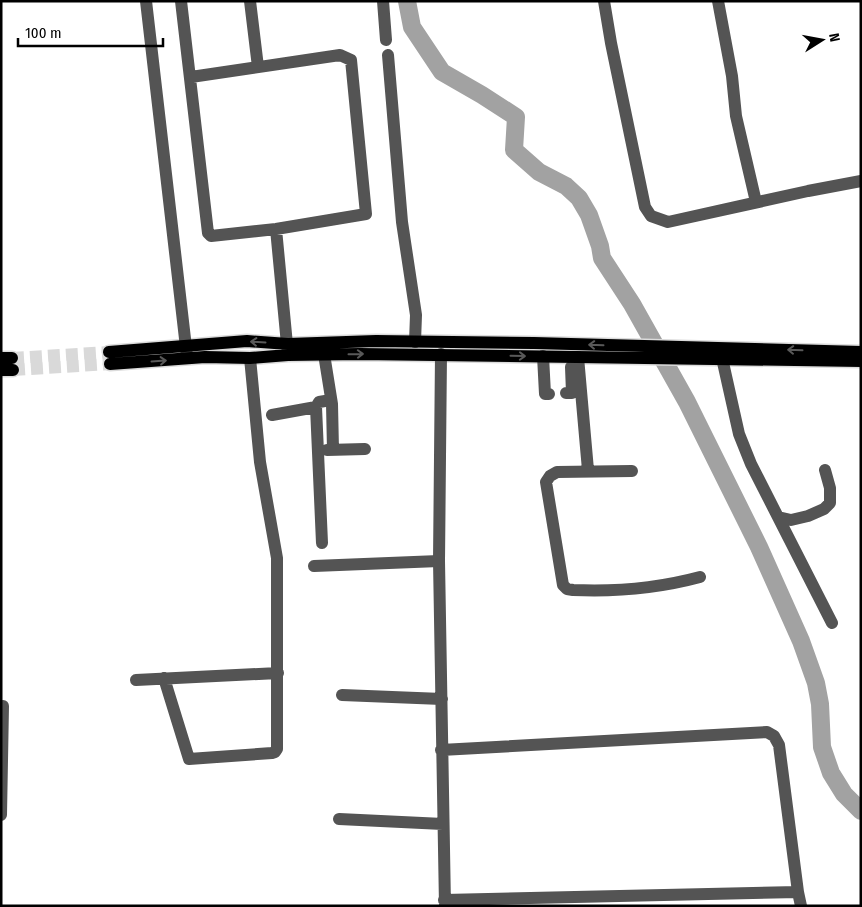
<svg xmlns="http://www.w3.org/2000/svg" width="862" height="907" font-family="'Fira Sans Condensed',sans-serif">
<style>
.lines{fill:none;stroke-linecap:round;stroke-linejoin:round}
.river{stroke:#a2a2a2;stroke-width:18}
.major-tunnel{stroke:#d9d9d9;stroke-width:12;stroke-dasharray:12 6;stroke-linecap:butt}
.major-casing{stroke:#dbdbdb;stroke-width:15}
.minor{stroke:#545454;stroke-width:12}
.major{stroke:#000;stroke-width:12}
.oneway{stroke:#595959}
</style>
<rect width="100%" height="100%" fill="#fff"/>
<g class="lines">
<!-- river -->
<path class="river" d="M407,1L412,27L442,72L482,95L516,117L514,150L539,172L566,186L579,198L589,215L600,246L602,258L632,304L687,402L759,547L801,641L816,683L820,704L822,747L831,773L844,794L861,811"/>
<!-- major-tunnel -->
<path class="major-tunnel" d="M12,358L109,352
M13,370L110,364"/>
<!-- major casing -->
<g class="major-casing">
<path id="major" d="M109,352L247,341L288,344L376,341L534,343L861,352
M1,358H12
M110,364L205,357L250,358L288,355L360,354L861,361
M1,370H13"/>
</g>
<!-- minor -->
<path class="minor" d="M146,1L187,356
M181,1L208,233L211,236L276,229L366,214L351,60L340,55L191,77
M250,1L258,67
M383,1L386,40
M604,1L611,43L645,207L651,216L668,222L808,191L861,181
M718,1L732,76L736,116L756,202
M388,55L402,222L416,315L415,342
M276,229L288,355
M324,354L332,404L333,450
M441,354L439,561L445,906
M543,356L545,394H549
M578,357L588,470
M722,358L739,434L751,464L832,623
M566,393H572L571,367
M272,415L316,407
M327,450L365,449
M632,471L557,472L550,476L546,482L563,585L567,589L573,590C617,592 659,588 700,577
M778,517L791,520L808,516L824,509L830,503V488L825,470
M322,543L316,407L319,402L331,400
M314,566L439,561
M164,678L189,759L272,753L275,752L277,749V558L260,462L250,358
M136,680L278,673
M342,695L442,699
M441,750L767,732L774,736L779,745L798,892
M1,815L3,706
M339,819L443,824
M444,900L798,892L801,906"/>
<!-- major -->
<use href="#major" class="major"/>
</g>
<!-- one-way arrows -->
<defs><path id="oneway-shaft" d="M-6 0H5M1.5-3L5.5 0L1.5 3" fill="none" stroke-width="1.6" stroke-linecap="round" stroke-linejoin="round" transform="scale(1.25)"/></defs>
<g class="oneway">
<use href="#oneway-shaft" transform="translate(258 342) rotate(-177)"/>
<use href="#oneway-shaft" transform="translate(596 345) rotate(-178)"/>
<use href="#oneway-shaft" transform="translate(795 350) rotate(-178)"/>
<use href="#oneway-shaft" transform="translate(356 354) rotate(-1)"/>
<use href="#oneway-shaft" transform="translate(518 356) rotate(1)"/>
<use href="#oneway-shaft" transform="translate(159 361) rotate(-4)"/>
</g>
<!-- border -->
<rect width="862" height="907" fill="none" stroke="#000000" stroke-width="5"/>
<!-- north arrow -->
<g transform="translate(822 40) rotate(79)" stroke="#ffffff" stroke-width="4" paint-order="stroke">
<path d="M0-4L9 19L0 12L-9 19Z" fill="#000000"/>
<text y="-8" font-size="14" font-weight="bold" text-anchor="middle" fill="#000000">N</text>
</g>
<!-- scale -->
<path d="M18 38v8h145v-8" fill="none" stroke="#000000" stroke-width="2.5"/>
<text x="25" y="38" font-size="15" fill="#000000" stroke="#ffffff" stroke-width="4" paint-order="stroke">100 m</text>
</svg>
